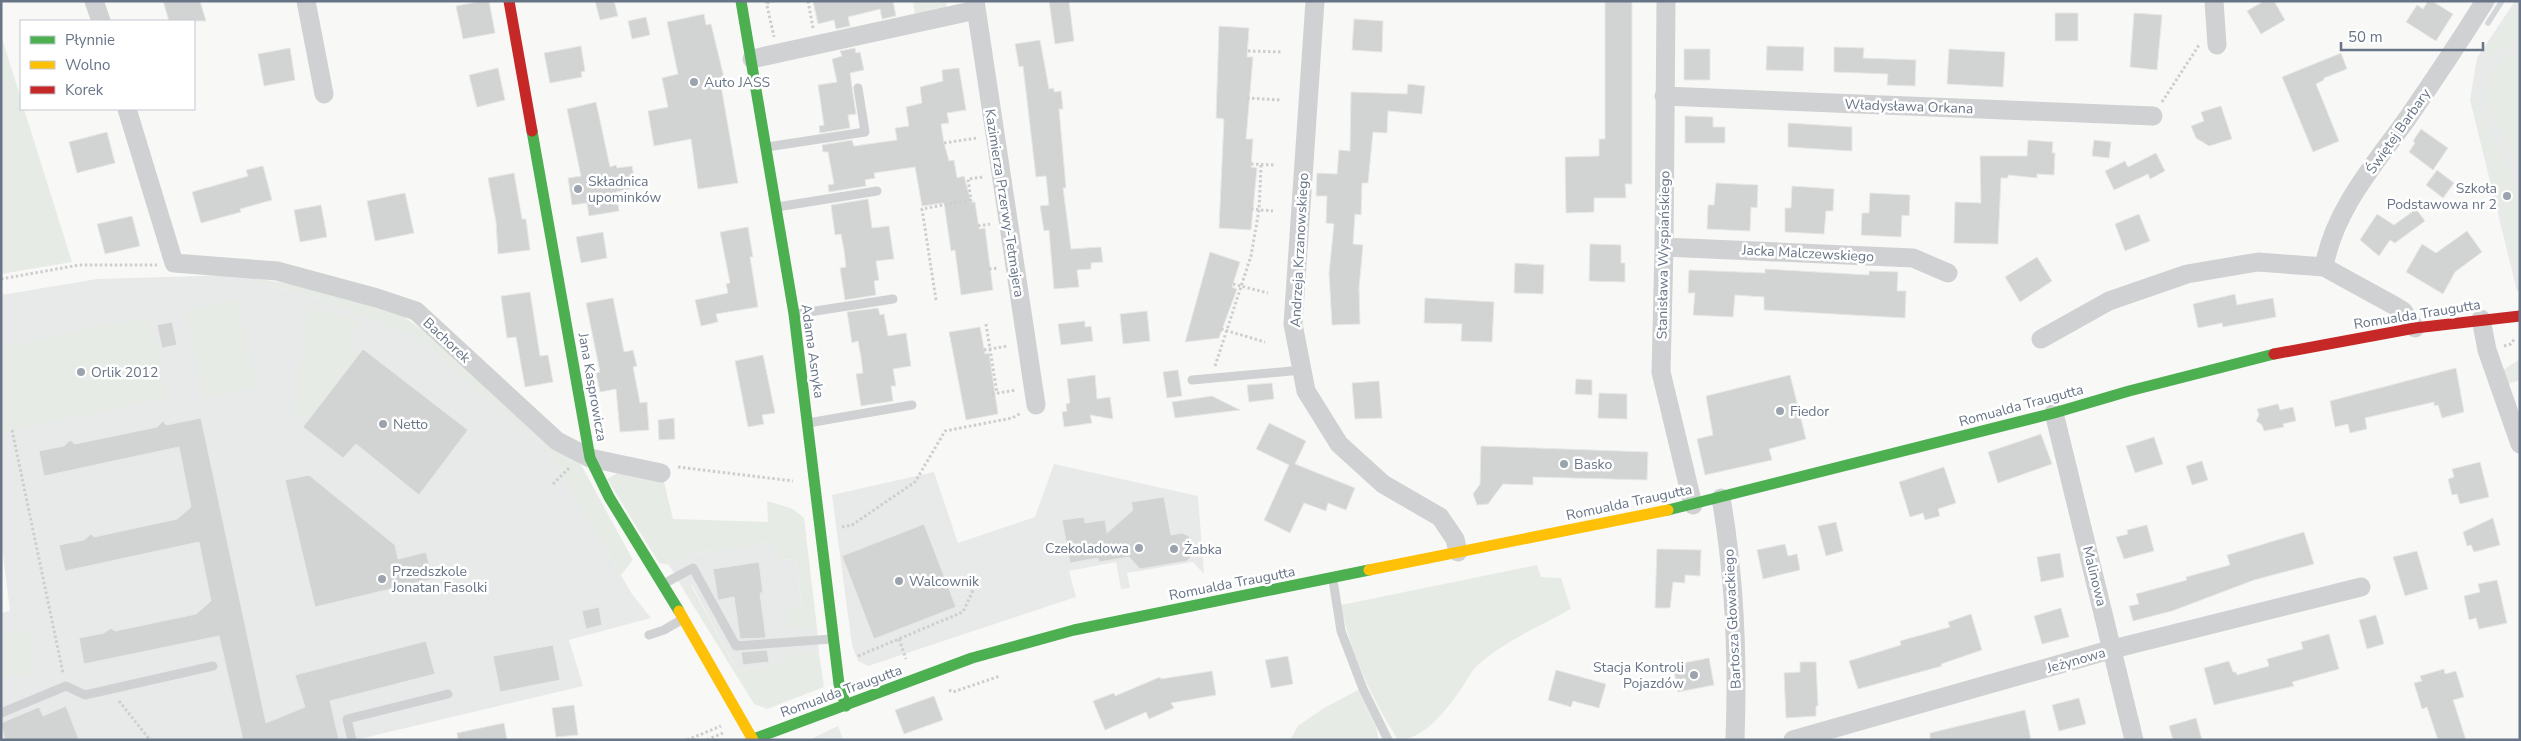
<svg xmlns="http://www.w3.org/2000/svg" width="2521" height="741" font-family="'Nunito Sans',sans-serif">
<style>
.built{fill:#e8e9e9}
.green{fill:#e7ebe5}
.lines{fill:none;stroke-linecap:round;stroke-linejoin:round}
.stream{stroke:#d2d7db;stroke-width:5.5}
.building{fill:#d2d3d3;stroke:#e8e8e7}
.path{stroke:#cececf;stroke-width:3;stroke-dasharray:2.5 2.5;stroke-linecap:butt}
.lane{stroke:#d0d1d2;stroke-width:9}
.street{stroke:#d0d1d2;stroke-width:19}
.fast{stroke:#4caf50;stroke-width:11}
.slow{stroke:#ffc107;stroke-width:11}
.jam{stroke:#c62828;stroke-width:11}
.poi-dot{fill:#9aa3ae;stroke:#fff;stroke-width:2}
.labels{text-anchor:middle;stroke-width:5;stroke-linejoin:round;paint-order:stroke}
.poi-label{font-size:14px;fill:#687587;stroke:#fff;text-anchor:start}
.street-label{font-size:14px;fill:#687587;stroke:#fff}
</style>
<rect width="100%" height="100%" fill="#f8f8f7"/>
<!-- built -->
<path class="built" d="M2515,1H2520V291H2517L2470,100L2477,58Z
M234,275L321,299L417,337L548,450L632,594L651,618L569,640L583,686L355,740H1V613L10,611L1,539V295L97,279Z
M1054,464L1198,496L1204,574L1193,562L1127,573L1130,588L1121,589L1116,562L1069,571L1076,597L868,666L858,661L852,645L832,495L934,472L958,543L1035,517Z
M766,543L775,550L782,560L796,559L802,608L812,630L817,628L819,654L799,650L772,667L737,670L692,585L683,589L669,565L686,555Z
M838,726L843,740H809Z"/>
<!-- green -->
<path class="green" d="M913,1H946L947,8L915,15Z
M2520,1V41L2510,43L2486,60L2480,59Z
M1,35L21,99V109H24L72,262L1,274Z
M2520,52V169L2486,97L2489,76L2501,60Z
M2475,97L2520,194V286L2473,102Z
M234,275L298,285L394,310L448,348L578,459L633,560L621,575L548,450L417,337L321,299Z
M238,300L256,388L204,399L186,310Z
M310,304L360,323L349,342L360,353L308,421L293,412Z
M150,316L167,398L1,432V347Z
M2520,359V380L2508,384L2503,370Z
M620,472L664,482L673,519L768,522L767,501L793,509L804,518L817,628L812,630L789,629L787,609L802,607L796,559L782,560L775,550L766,543L686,555L669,565L659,563L607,479Z
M1537,565L1541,577L1561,578L1571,609C1540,626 1505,641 1479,664C1471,670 1467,681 1461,689C1447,709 1424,740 1398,740C1372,698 1350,654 1341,605Z
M691,585L737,670L772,667L799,650L819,654L824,687L767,709L754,704L683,589Z
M28,630L32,675L1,678V633Z
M1358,690L1376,727L1379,740H1290L1298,726L1324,708Z"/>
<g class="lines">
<!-- stream -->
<path class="stream" d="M2488,23L2502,1"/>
</g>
<!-- building -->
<path class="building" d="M163,1H200L206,21H169Z
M482,1H489L495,33L463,39L456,6Z
M595,1H614L618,16L600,20Z
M813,1H893L896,16L882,19L880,9L848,17L850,26L836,29L834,20L818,24Z
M1049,1H1069L1074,41L1055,44Z
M1605,1H1632V184H1625L1626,198H1594V212L1566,213L1565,157L1599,156V139H1605Z
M2264,1H2274L2285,20L2261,34L2247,11Z
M2428,1H2432L2453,14L2436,41L2406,22L2417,5L2423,9Z
M2055,13H2078V41H2055Z
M2134,13L2162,15L2157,70L2130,67Z
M704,14L706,25L711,24L726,86H721L738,183L698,189L691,139L654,146L648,111L668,107L662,78L678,74L667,22Z
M646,17L650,35L632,39L628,21Z
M1354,19L1383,21L1382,52L1352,50Z
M1219,26L1249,28L1247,57H1253L1246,139H1253L1251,167L1257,168L1251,230L1219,228L1224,119L1216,118Z
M1040,40L1049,89L1054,88V92L1061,91L1063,109H1059L1066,188H1063L1071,249L1101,247L1103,262L1091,263V269L1077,270L1079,287L1054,289L1049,230L1044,231L1040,206L1049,205L1046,176L1036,177L1023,66L1019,67L1015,44Z
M581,46L585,71L581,72L582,77L550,83L544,53Z
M1767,46L1804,47L1803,71L1766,70Z
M1834,47L1864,48L1863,58L1916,60L1915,86L1887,85L1888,74L1834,72Z
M290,48L295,80L264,86L258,54Z
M855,48L856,53L860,52L864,70L850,73L856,114L848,115L850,128L820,133L819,126L824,125L818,85L837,82L832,59L842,56L840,51Z
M1684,49H1710V80H1684Z
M1949,49L2005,52L2003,87L1947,84Z
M2341,53L2347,69L2324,78V80L2316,84L2339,141L2313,152L2282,77Z
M498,68L505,100L477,107L469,75Z
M959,68L966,110L947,113L949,123L941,124L944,143L949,161L954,160L957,178L964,176L971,202H975L979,229L985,228L993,290L961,295L955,250L951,251L944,203L922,206L915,167L874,173L875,178L865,180L866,186L829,192L828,185L834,184L828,152H823L822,145L852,140L854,146L897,140L895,128L909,126L906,107L922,103L920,87L943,81L942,70Z
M1408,84L1425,86L1422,114L1388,111L1387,133L1373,132L1368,183H1362L1361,215L1355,214L1353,244L1363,245L1359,288L1360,324L1332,325L1329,273L1334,224L1326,223L1327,196H1316L1317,173L1337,174L1339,150L1350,151L1351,92L1407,94Z
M596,102L610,167L616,165L617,168L632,166L636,188L616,192L619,211L589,216L587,203L572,205L568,178L581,176L567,109Z
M2221,106L2232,139L2209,146L2196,138L2191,126L2204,121L2201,112Z
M1685,116L1713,117V127H1725V143H1685Z
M1788,123L1852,127V151L1788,147Z
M2421,129L2448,148L2433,170L2409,152L2415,143L2413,141Z
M107,132L115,163L77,173L69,142Z
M2028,140L2053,142L2052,153H2055L2054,175L2037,174V178L2008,175V178H2001L1998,244L1954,243L1955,202L1981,203L1980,156H2027Z
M2094,140L2111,142L2109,158L2092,156Z
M2156,153L2165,171L2150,179L2148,174L2114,190L2105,171L2125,161L2128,167Z
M263,166L272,200L240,209L241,212L201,223L192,192L248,176L246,170Z
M2437,170L2454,183L2443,198L2426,185Z
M514,173L522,219H526L530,250L498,254L496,222L488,178Z
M1716,183L1758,185L1757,208L1751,207L1750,231L1707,229L1708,205H1714Z
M1792,186L1834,189L1833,211H1826L1824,234L1785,232V208H1791Z
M405,193L414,233L375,241L367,201Z
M1870,193L1910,195L1909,216L1902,215L1901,237L1861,235L1862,213H1869Z
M868,199L872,228L889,226L894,259L876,261L879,280L874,281L876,295L845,300L840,268L846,267L844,250L841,234L835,235L831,205Z
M321,205L327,237L300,242L294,210Z
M2416,209L2425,221L2395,243L2390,240L2379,256L2360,240L2377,214L2394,225Z
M2139,214L2150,241L2125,251L2115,224Z
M132,216L140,246L105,254L97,224Z
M748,227L753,257H750L758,307L716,314L718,322L701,326L695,300L728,293L726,284L730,283L720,232Z
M2467,231L2482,252L2455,272L2443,294L2406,272L2422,244L2436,253Z
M603,232L607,258L581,263L576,237Z
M1590,244L1621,245V263H1625V282L1589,281Z
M1210,252L1240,262L1232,287L1237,289L1219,338L1185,342Z
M2037,257L2052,281L2020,302L2005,277Z
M1515,263L1544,265L1543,294L1514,293Z
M1765,269L1869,275V271L1898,272L1897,291H1906L1905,318L1764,310V297L1735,295L1733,317L1693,315L1695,293H1688L1689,270L1765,273Z
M530,292L540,356L548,355L553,382L525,387L516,337L507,338L501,296Z
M2235,294L2237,305L2273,298L2276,317L2223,327L2222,323L2198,328L2193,304Z
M613,298L624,352L633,350L637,366L633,367L640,403L647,402L649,430L620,432L616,389L600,392L596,373L600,372L586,303Z
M1425,298L1494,302L1492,342L1461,341L1462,324L1424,323Z
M878,308L880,315L884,314L888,336L906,333L911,366L893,369L896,386H891L893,401L861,406L856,374L863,373L861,357L858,341L852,343L847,312Z
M1147,311L1150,341L1123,344L1120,314Z
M1085,321V327L1091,326L1093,341L1061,345L1058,324Z
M172,322L177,345L162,348L157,325Z
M980,327L985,354L989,353L998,414L966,420L949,332Z
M363,349L468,430L419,495L356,444L343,458L303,427Z
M763,355L775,413L762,415L764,424L748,427L735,361Z
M2456,368L2464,412L2442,418L2438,405L2434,406V402L2365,418L2367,429L2350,433L2348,424L2335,427L2330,401Z
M1178,370L1182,396L1167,398L1163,372Z
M1095,375L1097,399L1110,397L1113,419L1090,415L1092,423L1064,427L1062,412L1067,411L1066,404L1070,403L1067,379Z
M1790,375L1806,439L1769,449L1772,460L1705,475L1697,439L1713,435L1706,396Z
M1576,379L1592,380V395L1575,394Z
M1379,381L1382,418L1355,419L1352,383Z
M1272,383L1274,399L1249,402L1247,385Z
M1599,393L1627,394V419L1598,418Z
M1212,396L1240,410L1175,418L1172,402Z
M2278,404L2280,410L2293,407L2296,421L2283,424L2284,427L2264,431L2262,425L2256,421L2259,415L2257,409Z
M201,418L266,723L305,707L295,675L426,641L435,674L330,701L339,740H243L219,636L84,664L79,638L104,633L111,628L115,631L196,614L211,601L199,542L65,571L59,545L84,540L91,534L94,537L177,519L191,507L179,447L44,476L39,451L64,446L70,440L75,444L157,427L163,421L166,425Z
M674,418L675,439L659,440L658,420Z
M1269,423L1306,441L1295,464L1355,488L1346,510L1328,503L1326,511L1304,503L1290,533L1264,520L1289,465L1256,449Z
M2041,434L2052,464L1998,483L1988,452Z
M2154,437L2163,464L2135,473L2126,446Z
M1481,446L1648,452L1647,480L1533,477V485L1503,484L1488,504L1477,505L1473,494L1480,484Z
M2202,461L2208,480L2192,485L2186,466Z
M2480,462L2489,497L2460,504L2457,494L2452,495L2448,479L2454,477L2452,469Z
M1944,467L1956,503L1938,509L1940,516L1925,520L1923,513L1910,517L1899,482Z
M309,475L395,545L398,559L426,552L433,579L315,607L285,480Z
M1164,497L1171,535L1182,533L1189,536L1193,555L1187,561L1140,569L1129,557L1099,562L1098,558L1070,563L1062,520L1084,517L1085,523L1105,520L1107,533L1133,510L1131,502Z
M2493,518L2500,545L2474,552L2471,545L2467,546L2463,532Z
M1836,522L1843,551L1826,556L1818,526Z
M924,524L956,607L874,639L842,556Z
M2147,525L2154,551L2124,559L2116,537L2128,534L2127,530Z
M2304,532L2314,564L2254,580L2172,611L2133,621L2129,606L2139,604L2136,594L2187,580L2186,577L2230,565L2227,555Z
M1785,544L1788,556L1797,554L1800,570L1763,579L1757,550Z
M1657,549L1701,550L1700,576L1685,575V583L1673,582L1670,608H1655Z
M2417,551L2428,589L2405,596L2393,557Z
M2060,553L2064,577L2041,582L2037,557Z
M759,562L763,593H760L766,638L740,639L734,597L718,600L713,569Z
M2497,580L2507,623L2479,629L2476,618L2469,620L2464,596L2480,592L2478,584Z
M599,607L602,625L586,629L582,611Z
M2061,608L2069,637L2042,644L2034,616Z
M1971,614L1982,650L1941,664L1942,666L1858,689L1849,661L1901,645L1900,641L1950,627L1948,622Z
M2376,615L2384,644L2367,649L2359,620Z
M2329,634L2339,669L2292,682L2294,686L2214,705L2204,668L2229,661L2233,672H2236L2237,675L2269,666L2267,659L2303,649L2301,642Z
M553,645L560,680L500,692L493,656Z
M767,650L769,662L743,665L741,652Z
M1288,656L1293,684L1271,688L1265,660Z
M1709,658L1714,685L1678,692L1673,665Z
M1800,662H1816L1818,706H1816V716L1786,718L1784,673L1800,672Z
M2444,669L2445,674L2456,671L2464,697L2453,700L2466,740H2438L2427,707L2422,709L2414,683L2422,681L2420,676Z
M1556,670L1606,684L1599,708L1573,701L1571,707L1548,700Z
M1212,671L1216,695L1171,703L1174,708L1149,719L1146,712L1105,730L1093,701L1114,693L1115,696L1160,677L1161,679Z
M934,696L943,720L904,734L895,710Z
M2079,698L2086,724L2059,731L2052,705Z
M574,705L578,735L556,737L552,708Z
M66,706L79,740H5L1,723L39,707L43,716Z
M2025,710L2031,740H1930V733Z
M2196,718L2202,740H2173L2169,726Z
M504,723L507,740H458L457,733Z"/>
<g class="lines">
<!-- path -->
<path class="path" d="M766,1L774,37
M808,1L813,28
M767,3L774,1
M1248,51L1283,52
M1247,98L1280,100
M2162,102L2199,45
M944,143L977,138
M1251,164L1276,165
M1251,209L1273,211
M978,226L990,224
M989,269L998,268
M1,279L79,265H157
M1233,284L1268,293
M936,300L922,209L971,200L968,179L983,177
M986,324L997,393
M1221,329L1265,342
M2504,346L2511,344L2515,338
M984,350L1008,346
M1215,366L1251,256L1259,210L1261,165
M992,394L1016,390
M12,430L63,673
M678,467L793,481
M553,484L570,467
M842,527L852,525L915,482L945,431L1012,418L1021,413
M899,639L906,659
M858,656L963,612L974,588
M949,690L953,692L1000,676
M119,701L150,740
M687,740L721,726
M707,740L723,733"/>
<!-- lane -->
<path class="lane" d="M767,147L865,132L858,88
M777,207L877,191
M796,314L893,299
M1192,380L1302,370
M808,423L912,405
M1333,580L1341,631L1363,689L1388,740
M665,583L693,568L736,646L832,639
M649,635L664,630L681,620
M1,713L66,686L85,695L213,666
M352,740L347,719L448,694"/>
<!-- street -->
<path class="street" d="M94,1L101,21
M306,1L324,94
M975,1L1036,405
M1315,1L1293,324L1306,391L1339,444L1383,484L1440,517L1455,539L1458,552
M1666,1L1664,247L1661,372L1693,505
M2214,1L2217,45
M752,59L976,10
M1664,96L2153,116
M127,109L174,263L277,271L377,298L416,311L557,441L590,458L661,473
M1664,247L1913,258L1948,273
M2324,267C2334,210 2374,165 2407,119C2434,80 2460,41 2485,1
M2481,319L2487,350L2520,444
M2041,339L2109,301L2187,274L2258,262L2324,267L2395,306L2403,311L2415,328
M2054,413L2134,740
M1721,498C1735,578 1738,659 1735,740
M1793,740L2113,649L2361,587"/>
<!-- fast -->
<path class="fast" d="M741,1L794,314L839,684L846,706
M532,131L590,458L609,497L679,611
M1668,510L2054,413L2129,391L2274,354
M751,740L972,658L1074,630L1369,570"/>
<!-- slow -->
<path class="slow" d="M1369,570L1668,510
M679,611L753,740"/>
<!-- jam -->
<path class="jam" d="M509,1L532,131
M2274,354L2415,328L2520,316"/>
</g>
<!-- markers -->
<g class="poi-dot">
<circle cx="694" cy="82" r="5"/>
<circle cx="578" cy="189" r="5"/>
<circle cx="2507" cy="196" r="5"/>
<circle cx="81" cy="372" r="5"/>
<circle cx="1780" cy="411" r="5"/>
<circle cx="383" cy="424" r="5"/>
<circle cx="1564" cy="464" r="5"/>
<circle cx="1139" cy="548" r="5"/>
<circle cx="1174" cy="549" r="5"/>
<circle cx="382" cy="579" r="5"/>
<circle cx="899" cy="581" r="5"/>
<circle cx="1694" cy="675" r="5"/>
</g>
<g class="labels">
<!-- poi labels -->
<g class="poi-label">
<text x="704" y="87">Auto JASS</text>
<text x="588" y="186">Składnica<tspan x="588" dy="16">upominków</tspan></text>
<text x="2497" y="193" text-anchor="end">Szkoła<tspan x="2497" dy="16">Podstawowa nr 2</tspan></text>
<text x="91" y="377">Orlik 2012</text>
<text x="1790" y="416">Fiedor</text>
<text x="393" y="429">Netto</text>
<text x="1574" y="469">Basko</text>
<text x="1129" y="553" text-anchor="end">Czekoladowa</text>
<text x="1184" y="554">Żabka</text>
<text x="392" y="576">Przedszkole<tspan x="392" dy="16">Jonatan Fasolki</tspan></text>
<text x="909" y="586">Walcownik</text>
<text x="1684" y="672" text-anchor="end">Stacja Kontroli<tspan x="1684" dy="16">Pojazdów</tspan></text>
</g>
<!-- street labels -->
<g class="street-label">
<text transform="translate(1909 106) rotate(2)" y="5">Władysława Orkana</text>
<text transform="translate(2398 131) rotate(-55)" y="5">Świętej Barbary</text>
<text transform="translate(1005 203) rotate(81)" y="5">Kazimierza Przerwy-Tetmajera</text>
<text transform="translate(1299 250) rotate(-87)" y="5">Andrzeja Krzanowskiego</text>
<text transform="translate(1808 253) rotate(3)" y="5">Jacka Malczewskiego</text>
<text transform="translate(1663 255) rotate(-89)" y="5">Stanisława Wyspiańskiego</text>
<text transform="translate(2417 314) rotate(-9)" y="5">Romualda Traugutta</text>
<text transform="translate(447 340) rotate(43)" y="5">Bachorek</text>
<text transform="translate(813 351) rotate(82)" y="5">Adama Asnyka</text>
<text transform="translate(593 387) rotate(80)" y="5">Jana Kasprowicza</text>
<text transform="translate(2021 405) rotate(-15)" y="5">Romualda Traugutta</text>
<text transform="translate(1629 502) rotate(-12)" y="5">Romualda Traugutta</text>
<text transform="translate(2095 576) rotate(76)" y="5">Malinowa</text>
<text transform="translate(1232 583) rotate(-11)" y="5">Romualda Traugutta</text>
<text transform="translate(1732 619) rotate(-93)" y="5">Bartosza Głowackiego</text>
<text transform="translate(2076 660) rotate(-16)" y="5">Jeżynowa</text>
<text transform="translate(841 691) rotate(-20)" y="5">Romualda Traugutta</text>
</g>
</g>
<!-- border -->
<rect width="2521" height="741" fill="none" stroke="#687587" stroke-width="5"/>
<!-- legend -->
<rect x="20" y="20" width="175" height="90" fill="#ffffff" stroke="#c3c8cf"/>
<rect x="30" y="36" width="25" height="8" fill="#4caf50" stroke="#c3c8cf"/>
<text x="65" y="45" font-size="15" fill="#687587">Płynnie</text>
<rect x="30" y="61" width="25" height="8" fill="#ffc107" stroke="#c3c8cf"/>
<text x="65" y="70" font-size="15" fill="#687587">Wolno</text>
<rect x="30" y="86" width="25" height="8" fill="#c62828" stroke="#c3c8cf"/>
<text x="65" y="95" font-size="15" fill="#687587">Korek</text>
<!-- scale -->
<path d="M2341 42v8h142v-8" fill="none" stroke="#687587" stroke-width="2.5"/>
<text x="2348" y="42" font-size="15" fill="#687587" stroke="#ffffff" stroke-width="4" paint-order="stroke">50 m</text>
</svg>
